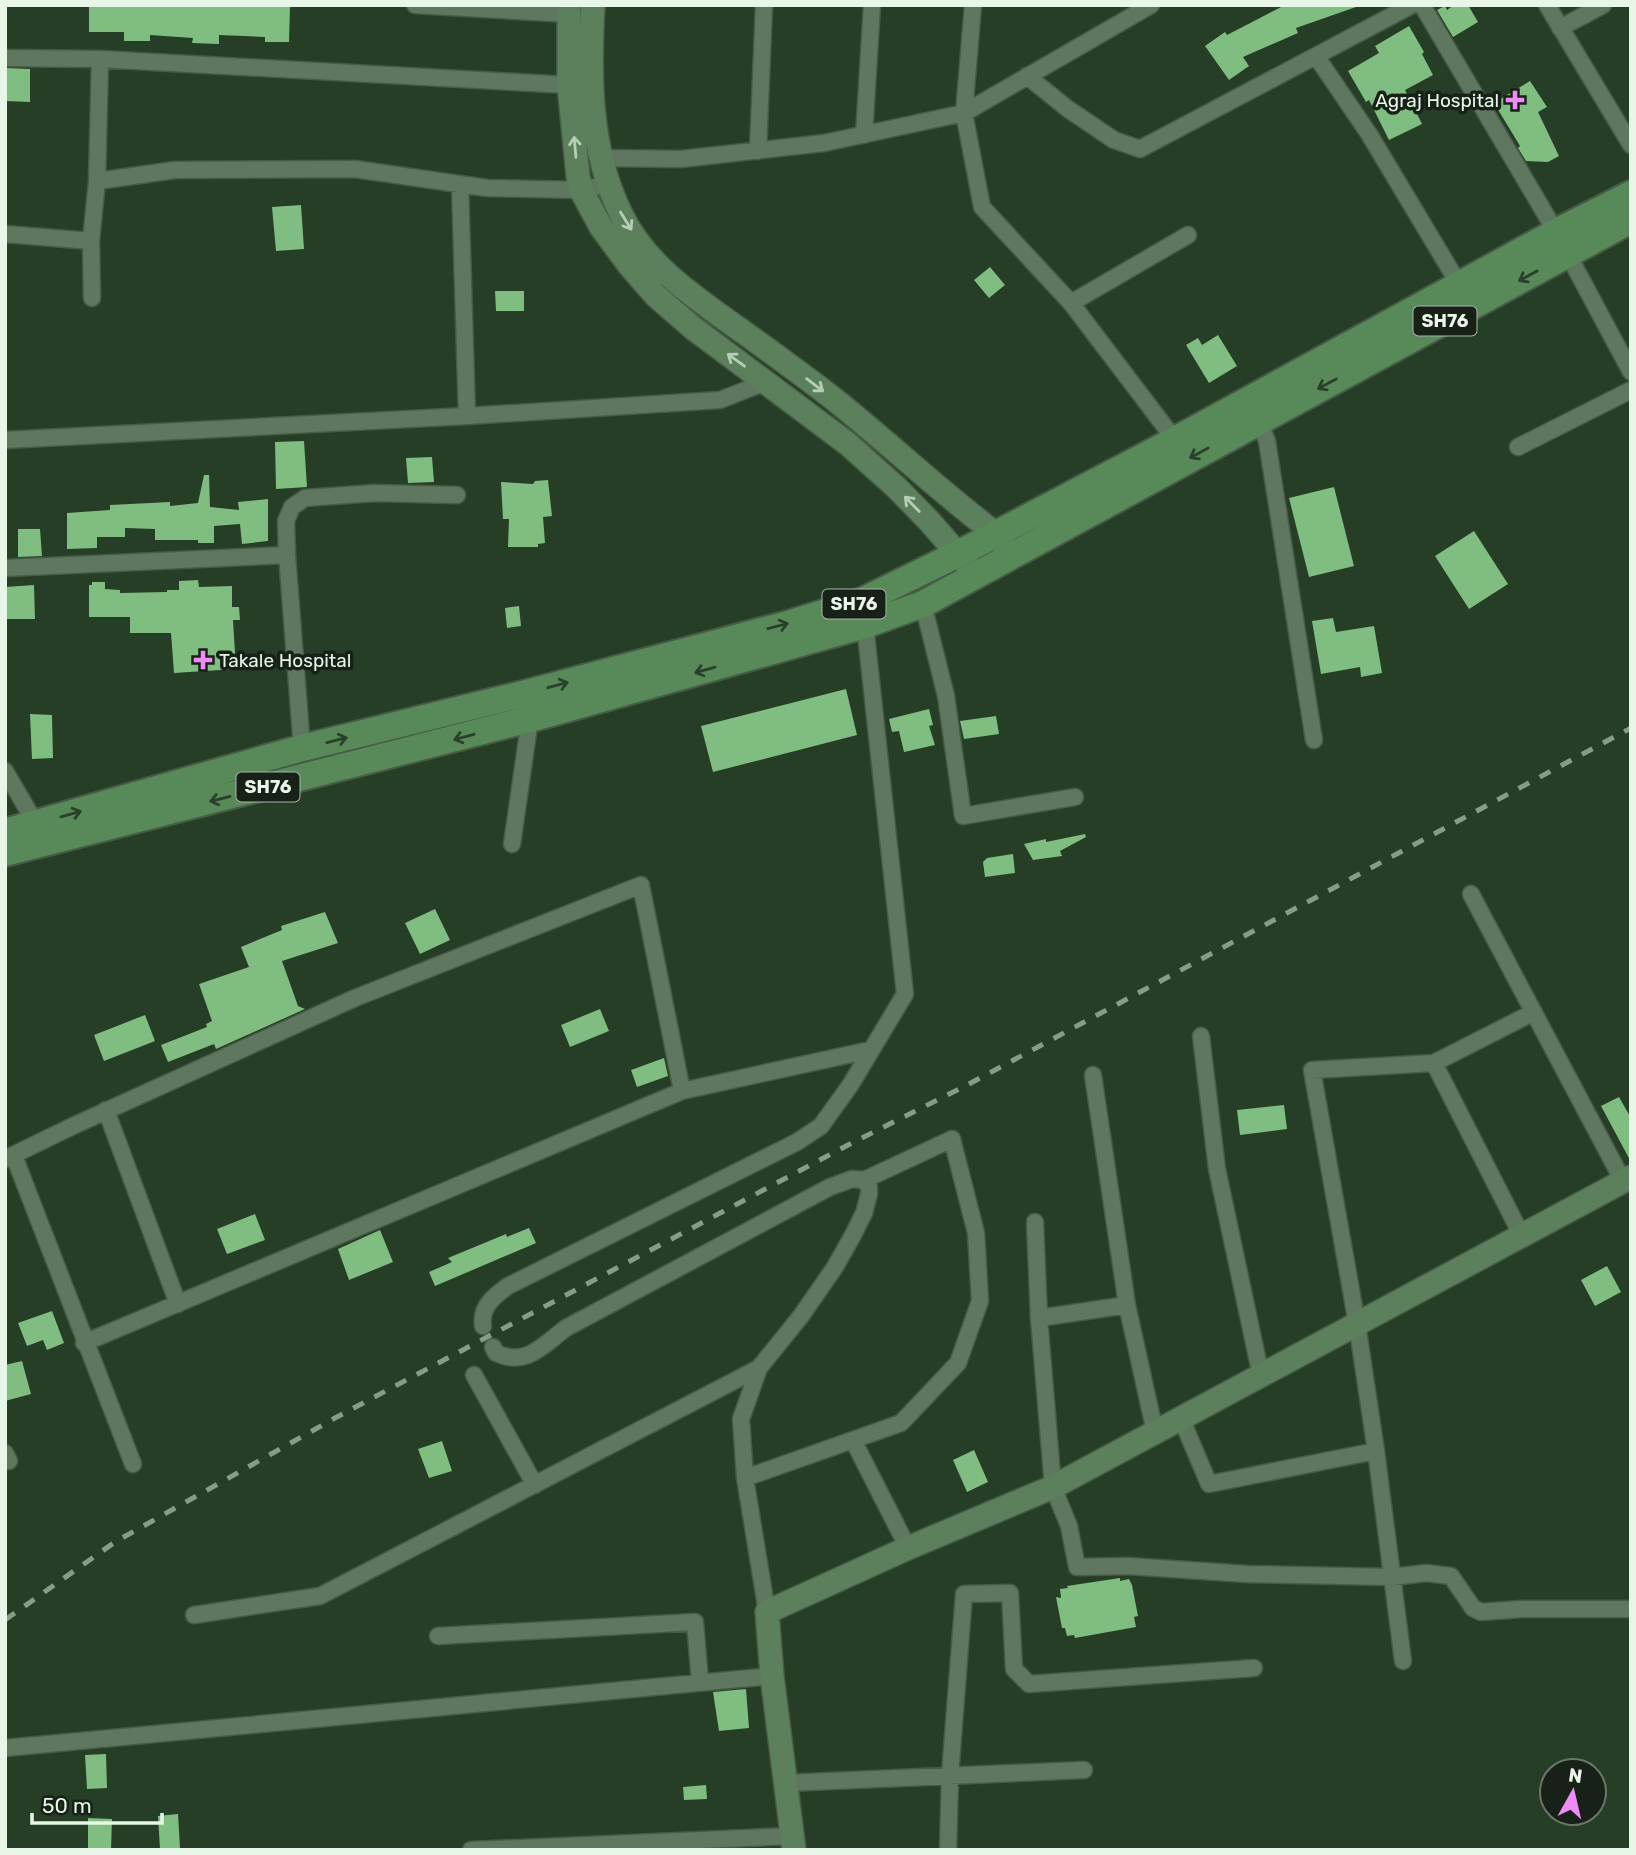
<svg xmlns="http://www.w3.org/2000/svg" width="1636" height="1855" font-family="Rubik,sans-serif">
<style>
.building{fill:#80bd80}
.lines{fill:none;stroke-linecap:round;stroke-linejoin:round}
.street-casing{stroke:#465b46;stroke-width:19}
.secondary-casing{stroke:#465b46;stroke-width:26}
.primary-casing{stroke:#465b46;stroke-width:30}
.street{stroke:#5e775e;stroke-width:16}
.secondary{stroke:#5b805b;stroke-width:23}
.primary{stroke:#588959;stroke-width:26}
.rail{stroke:#889b88;stroke-width:5;stroke-dasharray:12 12;stroke-linecap:butt}
.oneway{stroke:#b6cdb6}
.oneway2{stroke:#2a402b}
.poi-dot{fill:#ef8bf7;stroke:#172117;stroke-width:2.5}
.labels{text-anchor:middle;stroke-width:7;stroke-linejoin:round;paint-order:stroke}
.shield{fill:#172117;stroke:#a9b6a9;stroke-width:2}
.shield-label{font-size:18px;font-weight:bold;fill:#e7f6e7}
.poi-label{font-size:19px;fill:#e7f6e7;stroke:#172117;text-anchor:end}
</style>
<rect width="100%" height="100%" fill="#263d26"/>
<!-- building -->
<path class="building" d="M89,5L290,6L289,42H265V37L219,35V44L192,43L193,38L150,35V41H124V32H89Z
M1285,5H1355L1356,7L1296,28L1298,33L1243,57L1249,66L1229,80L1205,46L1225,32L1227,35Z
M1454,5H1468L1478,22L1453,37L1437,10L1445,6L1447,10Z
M1409,26L1424,52L1422,54L1433,75L1405,90L1422,124L1389,140L1369,100L1366,102L1348,71L1379,53L1375,46Z
M5,68L30,69V102L5,101Z
M1530,81L1547,107L1538,112L1559,156L1548,162L1526,161L1518,148L1520,146L1494,103Z
M301,205L304,249L276,251L272,207Z
M990,267L1005,285L989,298L974,280Z
M495,291H524V311H496Z
M1218,335L1237,366L1209,383L1186,345L1198,338L1202,345Z
M304,441L307,487L276,489L275,442Z
M432,457L434,482L408,483L406,458Z
M204,475H209L210,507L239,510L238,502L268,499V541L242,544L240,524L214,526V543H198V540H155V529L125,528V537H97V548L67,549V513L110,510V505L170,502V506L198,503Z
M548,480L552,516L543,517L545,543L538,544V547H508L509,519H503L501,482L533,484L535,481Z
M1334,487L1354,566L1309,577L1289,498Z
M18,529H40L42,556L18,557Z
M1474,531L1508,584L1469,609L1435,556Z
M198,580L199,587L232,586V607H239L240,620H233L236,669L174,673L171,633H130V617H89V585H92V582H105V589L120,590V593L167,592V590H179V581Z
M34,585L35,619H5V587Z
M519,606L521,626L507,628L505,608Z
M1333,618L1336,632L1374,626L1382,673L1361,677L1360,667L1321,674L1312,621Z
M846,689L857,735L713,772L701,726Z
M929,709L933,725L929,726L935,745L904,752L899,731L892,732L889,719Z
M30,714L52,715L53,758L32,759Z
M996,716L999,734L964,739L960,721Z
M1085,834L1086,837L1060,851L1062,856L1033,860L1024,844L1046,839V842Z
M1013,854L1015,873L985,877L983,862L987,858Z
M435,909L450,940L420,954L405,923Z
M325,912L338,943L282,961L298,1006L305,1009L216,1049L214,1044L168,1062L161,1045L207,1027L206,1024L212,1021L199,984L249,967L241,947L282,930L281,926Z
M600,1009L609,1031L570,1047L561,1025Z
M145,1015L155,1041L104,1061L94,1035Z
M664,1058L668,1076L637,1087L631,1070Z
M1619,1097L1631,1118V1162L1601,1106Z
M1284,1105L1287,1129L1240,1135L1237,1110Z
M255,1214L265,1240L227,1254L217,1229Z
M529,1228L536,1243L435,1286L429,1272L452,1262L448,1258L506,1234L507,1237Z
M380,1230L393,1262L349,1280L338,1249Z
M1607,1266L1621,1292L1595,1306L1581,1280Z
M52,1311L64,1343L47,1350L43,1340L27,1346L18,1323Z
M22,1361L31,1394L5,1401V1365Z
M442,1441L452,1471L429,1478L418,1449Z
M974,1450L988,1482L967,1492L953,1460Z
M1120,1578V1581L1129,1579L1132,1585L1138,1616L1134,1617L1136,1627L1075,1638L1074,1635L1067,1636L1065,1628H1062L1056,1597L1061,1598L1060,1589L1068,1588L1067,1586Z
M746,1689L749,1728L719,1731L713,1692Z
M106,1754L107,1788L87,1789L85,1755Z
M706,1785L707,1799L684,1800L683,1787Z
M178,1814L180,1848L160,1849L158,1816Z
M88,1818L112,1819L111,1850H88Z"/>
<g class="lines">
<!-- street casing -->
<g class="street-casing">
<path id="street" d="M415,5L569,14
M973,5L964,113L982,207L1071,303L1175,440
M1422,5L1556,232L1631,372
M1547,5L1631,145
M1560,28L1603,5
M1316,56L1369,134L1460,286
M5,58L100,59L569,85
M1027,76L1068,109L1114,140L1140,149L1412,5
M864,135L872,5
M758,151L764,5
M601,158L681,159L824,143L964,113L1151,5
M97,181L175,170L355,169L487,188L581,190L609,184
M460,184L467,416
M5,234L91,241
M92,298L91,241L97,181L100,59
M1071,303L1188,235
M1259,421L1267,441L1314,740
M5,440L467,416L720,400L766,382
M1518,447L1631,390
M5,568L287,555
M923,604L946,696L963,816L1075,797
M302,748L287,555L286,521L292,507L305,498L375,493L457,495
M5,771L36,824
M512,844L530,719
M1471,894L1623,1181
M1201,1036L1217,1169L1261,1376
M1434,1063L1522,1236
M1093,1075L1127,1305
M106,1110L178,1304
M14,1156L133,1464
M5,1159L75,1125L355,998L641,885L682,1091L870,1050
M1035,1222L1039,1318L1053,1487L1069,1526L1077,1567L1128,1566L1247,1574L1392,1577L1426,1573L1451,1576L1473,1608L1481,1612L1521,1609H1631
M1039,1318L1127,1305L1155,1432
M483,1326C480,1307 494,1296 508,1286L797,1142L821,1126L851,1084L905,994L865,625
M84,1343L682,1091
M493,1347L496,1353C526,1367 542,1346 566,1328L830,1187L852,1179L864,1180L869,1187V1194L864,1213L853,1235L835,1267L801,1316L759,1368L741,1419L745,1478L767,1612
M474,1375L535,1485
M1181,1418L1209,1484L1376,1451L1357,1324L1312,1070L1434,1063L1534,1012
M853,1440L908,1548
M1376,1451L1403,1661
M5,1453L9,1461
M745,1478L901,1423L958,1363L980,1301L976,1233L952,1139L864,1180
M194,1615L320,1596L759,1368
M438,1636L695,1622L700,1682
M5,1748L772,1676
M785,1783L1084,1770
M471,1850L793,1836
M948,1850L950,1775L964,1594L1010,1593L1014,1669L1029,1684L1254,1668"/>
</g>
<!-- secondary casing -->
<g class="secondary-casing">
<path id="secondary" d="M569,5V85L578,176L581,190L601,227L629,265L656,296L693,328L848,444L897,488L930,522L977,576
M593,5C589,76 589,149 621,214C646,267 700,301 746,334C778,357 810,380 840,404C893,447 942,493 996,534L1006,547
M794,1850L772,1676L767,1612L908,1548L1053,1487L1631,1177"/>
</g>
<!-- primary casing -->
<g class="primary-casing">
<path id="primary" d="M5,832L302,748L523,694L788,624L862,601L958,554L1175,440L1556,232L1631,194
M5,853L530,719L865,625L923,604L1631,220"/>
</g>
<!-- street -->
<use href="#street" class="street"/>
<!-- secondary -->
<use href="#secondary" class="secondary"/>
<!-- primary -->
<use href="#primary" class="primary"/>
<!-- rail -->
<path class="rail" d="M5,1620L115,1542L335,1418L848,1145L969,1084L1631,728"/>
</g>
<!-- one-way arrows -->
<defs><path id="oneway-shaft" d="M-6 0H5M1.5-3L5.5 0L1.5 3" fill="none" stroke-width="1.6" stroke-linecap="round" stroke-linejoin="round" transform="scale(1.75)"/></defs>
<g class="oneway">
<use href="#oneway-shaft" transform="translate(575 147) rotate(-95)"/>
<use href="#oneway-shaft" transform="translate(626 221) rotate(58)"/>
<use href="#oneway-shaft" transform="translate(736 360) rotate(-144)"/>
<use href="#oneway-shaft" transform="translate(815 385) rotate(37)"/>
<use href="#oneway-shaft" transform="translate(912 504) rotate(-134)"/>
</g>
<g class="oneway2">
<use href="#oneway-shaft" transform="translate(1528 276) rotate(151)"/>
<use href="#oneway-shaft" transform="translate(1327 384) rotate(152)"/>
<use href="#oneway-shaft" transform="translate(1199 453) rotate(151)"/>
<use href="#oneway-shaft" transform="translate(778 626) rotate(-15)"/>
<use href="#oneway-shaft" transform="translate(705 670) rotate(164)"/>
<use href="#oneway-shaft" transform="translate(558 685) rotate(-15)"/>
<use href="#oneway-shaft" transform="translate(464 737) rotate(165)"/>
<use href="#oneway-shaft" transform="translate(337 740) rotate(-14)"/>
<use href="#oneway-shaft" transform="translate(220 799) rotate(166)"/>
<use href="#oneway-shaft" transform="translate(71 814) rotate(-16)"/>
</g>
<!-- markers -->
<g class="poi-dot">
<path d="M1511.5 89.5h7v7h7v7h-7v7h-7v-7h-7v-7h7z"/>
<path d="M199.5 649.5h7v7h7v7h-7v7h-7v-7h-7v-7h7z"/>
</g>
<g class="labels">
<!-- shield labels -->
<g class="shield">
<rect x="1413.5" y="306.5" width="63" height="29" rx="5"/>
<rect x="822.5" y="589.5" width="63" height="29" rx="5"/>
<rect x="236.5" y="772.5" width="63" height="29" rx="5"/>
</g>
<g class="shield-label">
<text x="1445" y="327">SH76</text>
<text x="854" y="610">SH76</text>
<text x="268" y="793">SH76</text>
</g>
<!-- poi labels -->
<g class="poi-label">
<text x="1499" y="107">Agraj Hospital</text>
<text x="219" y="667" text-anchor="start">Takale Hospital</text>
</g>
</g>
<!-- border -->
<rect width="1636" height="1855" fill="none" stroke="#e7f6e7" stroke-width="14"/>
<!-- north arrow -->
<g transform="translate(1573 1792) rotate(8)"><circle r="33" fill="#172117" stroke="#6a766a" stroke-width="2"/>
<path d="M0-5L12 26L0 18L-12 26Z" fill="#ef8bf7"/>
<text y="-10" font-size="19" font-weight="bold" text-anchor="middle" fill="#e7f6e7">N</text>
</g>
<!-- scale -->
<path d="M32 1813v10h130v-10" fill="none" stroke="#e7f6e7" stroke-width="3.5"/>
<text x="42" y="1813" font-size="21" fill="#e7f6e7" stroke="#172117" stroke-width="5" paint-order="stroke">50 m</text>
</svg>
